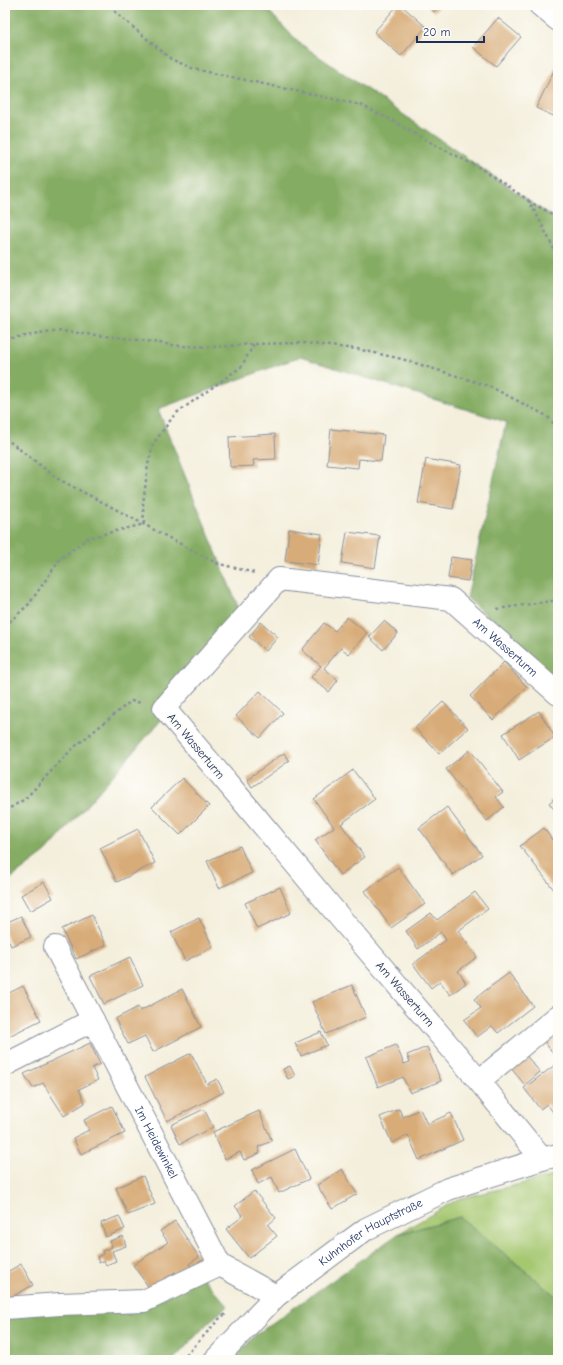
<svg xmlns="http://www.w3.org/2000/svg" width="563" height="1365" font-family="'Comic Neue',sans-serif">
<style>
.green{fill:#a5c76f;stroke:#607b66}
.forest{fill:#84ac62;stroke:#506e60}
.building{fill:#d8ac78}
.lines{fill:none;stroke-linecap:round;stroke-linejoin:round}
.minor-casing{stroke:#888f9d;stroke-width:24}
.tertiary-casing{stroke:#888f9d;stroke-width:24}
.path{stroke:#888f9d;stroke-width:2.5;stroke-dasharray:3 3;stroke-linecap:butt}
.minor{stroke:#fff;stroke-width:22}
.tertiary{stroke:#fff;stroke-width:22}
.labels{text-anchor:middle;stroke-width:4;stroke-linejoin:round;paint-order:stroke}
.street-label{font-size:12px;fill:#1b2f5e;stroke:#fdfcf7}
</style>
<rect width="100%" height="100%" fill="#fdfcf7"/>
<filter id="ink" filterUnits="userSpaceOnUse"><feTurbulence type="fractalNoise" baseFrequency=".025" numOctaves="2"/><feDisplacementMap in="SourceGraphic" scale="8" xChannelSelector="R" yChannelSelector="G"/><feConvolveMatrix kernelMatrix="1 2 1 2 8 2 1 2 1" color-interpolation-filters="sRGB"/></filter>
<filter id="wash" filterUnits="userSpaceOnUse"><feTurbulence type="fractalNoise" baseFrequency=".012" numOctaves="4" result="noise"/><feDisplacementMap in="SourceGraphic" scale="16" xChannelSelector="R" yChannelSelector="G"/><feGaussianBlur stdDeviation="0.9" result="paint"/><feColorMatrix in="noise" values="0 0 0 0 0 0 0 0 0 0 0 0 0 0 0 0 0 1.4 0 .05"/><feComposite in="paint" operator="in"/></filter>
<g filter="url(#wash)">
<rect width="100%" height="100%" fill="#f4efdc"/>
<!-- green -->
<path class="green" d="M558,1175V1298L460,1217L398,1234L458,1199Z"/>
<!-- forest -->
<path class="forest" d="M5,5H263L298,42L558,221V681L467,598L506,422L300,357L158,409L245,624L46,852L5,883Z
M460,1217L558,1298V1360H234L254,1336L398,1234Z
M201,1275L228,1306L210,1321L173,1360H5V1310L146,1308Z"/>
<g id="blocks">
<!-- building -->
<path class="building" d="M398,5H401L426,27L401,56L374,32Z
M426,5H441L434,12Z
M498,18L521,37L496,66L473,47Z
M558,62V118L536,108Z
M331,429L384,435L381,461L359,459L358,468L327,465Z
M275,434L276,459L253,460L254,466L230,467L229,437Z
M426,459L461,465L453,509L418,503Z
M289,529L322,534L318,565L285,561Z
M347,532L380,536L375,568L342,563Z
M451,557L472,560L468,581L448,578Z
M347,617L367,633L349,654L341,648L324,668L338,680L329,692L311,677L321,666L302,650L324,623L335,631Z
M384,621L398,633L383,650L369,637Z
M261,622L278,637L266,651L249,637Z
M504,662L527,687L493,720L470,696Z
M260,691L283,713L260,738L236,716Z
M443,702L468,728L439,754L415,728Z
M539,711L555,737L519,760L503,734Z
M470,750L503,792L496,797L504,807L487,821L446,769Z
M284,753L289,761L252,787L247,779Z
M353,770L375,799L341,824L365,857L340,875L315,840L334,827L314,799Z
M182,778L209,806L180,835L152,807Z
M558,796V814L549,803Z
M447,807L482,855L453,875L419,828Z
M544,828L552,840L558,835V889L555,891L520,846Z
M138,829L155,863L117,882L100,848Z
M240,846L252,873L219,888L207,861Z
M398,867L425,904L391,928L365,891Z
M44,882L53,898L30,911L21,895Z
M280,887L291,913L257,929L245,903Z
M475,892L488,909L458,931L477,957L458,971L466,983L450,995L440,981L431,988L413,964L446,940L441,932L418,949L406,931L431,913L437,920Z
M92,915L106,945L76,959L62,929Z
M21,916L31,937L11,946L5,933V923Z
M199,918L213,947L185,961L171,932Z
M130,957L143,985L104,1004L90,976Z
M509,973L533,1006L498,1033L492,1026L477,1037L464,1020L481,1008L474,999Z
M352,985L366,1017L326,1034L312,1002Z
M23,986L41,1020L5,1038V995Z
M182,989L201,1027L153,1052L145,1036L128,1044L115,1019L138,1007L140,1011Z
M558,1029V1060L543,1040Z
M321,1032L327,1045L301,1056L295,1043Z
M90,1043L100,1064L92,1068L98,1080L79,1089L85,1103L64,1116L43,1083L33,1088L24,1074Z
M396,1045L404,1064L410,1062L407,1055L427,1047L441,1081L410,1093L403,1077L378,1087L366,1057Z
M191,1053L207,1084L217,1079L224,1092L167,1121L145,1077Z
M524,1053L540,1072L525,1085L509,1066Z
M555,1065L558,1069V1119L547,1104L540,1109L524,1088Z
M290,1066L295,1076L288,1079L283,1069Z
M112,1106L125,1133L81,1154L73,1138L89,1130L84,1120Z
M204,1109L213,1127L180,1144L171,1125Z
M399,1109L403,1117L420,1109L427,1124L451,1113L463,1140L419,1160L408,1135L392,1143L380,1117Z
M259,1111L272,1141L258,1147L260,1153L244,1160L240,1152L225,1159L213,1132Z
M295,1149L309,1179L279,1193L272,1177L258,1184L252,1170Z
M342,1169L357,1194L332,1209L317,1185Z
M143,1176L155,1204L128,1215L116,1188Z
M254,1191L276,1218L268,1225L277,1236L249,1258L226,1229L243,1216L235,1206Z
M119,1216L125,1229L106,1237L101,1223Z
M175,1221L199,1257L189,1264L192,1268L179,1277L175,1272L150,1289L133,1265L168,1242L160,1231Z
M123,1236L126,1246L112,1251L116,1261L106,1265L104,1261L99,1263L97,1257L103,1254L102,1251L112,1247L110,1241Z
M21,1264L33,1285L6,1300L5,1273Z"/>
</g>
</g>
<g filter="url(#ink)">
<use href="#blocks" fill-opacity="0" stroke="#888f9d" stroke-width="1"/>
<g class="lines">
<!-- minor casing -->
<g class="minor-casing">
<g id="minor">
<path d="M540,5L558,20"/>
<path id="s1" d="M55,947L220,1265L276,1296"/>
<path d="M5,1065L93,1020"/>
<path d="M479,1081L558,1016"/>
<path id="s2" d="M542,1159L479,1081L342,920L246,805L164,708L279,579L451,599L558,694"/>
<path d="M5,1308L60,1304L144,1301L220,1265"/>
</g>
</g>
<!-- tertiary casing -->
<g class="tertiary-casing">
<g id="tertiary">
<path id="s3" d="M215,1360L276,1296L366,1229L448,1189L542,1159L558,1155"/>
</g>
</g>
<!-- path -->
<path class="path" d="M112,5L116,13L171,59L194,69L361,105L391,120L422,138L480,168L528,200L539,219L558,257
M528,201L558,217
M5,340L10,338L61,331L131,339L180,346L214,347L254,344L303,343L357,349L402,359L489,386L547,416L558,428
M5,438L58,479L104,503L216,563L255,573
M497,609L558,600
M5,626L29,604L61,558L88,538L144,524L143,504L148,465L153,444L175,414L241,367L254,344
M5,811L25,799L72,749L131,701L142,703
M182,1360L219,1319L226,1314"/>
<!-- minor -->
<use href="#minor" class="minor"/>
<!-- tertiary -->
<use href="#tertiary" class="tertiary"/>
</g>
</g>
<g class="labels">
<!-- street labels -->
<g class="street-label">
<text dy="4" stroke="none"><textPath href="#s2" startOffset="1007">Am Wasserturm</textPath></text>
<text transform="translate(196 746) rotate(50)" y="4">Am Wasserturm</text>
<text transform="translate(405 994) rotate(49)" y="4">Am Wasserturm</text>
<text dy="4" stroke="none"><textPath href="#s1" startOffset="220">Im Heidewinkel</textPath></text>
<text dy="4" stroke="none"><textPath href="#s3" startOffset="203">Kuhnhofer Hauptstraße</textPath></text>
</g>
</g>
<!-- margin -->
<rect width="563" height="1365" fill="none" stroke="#fdfcf7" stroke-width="20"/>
<!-- scale -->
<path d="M417 36v6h67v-6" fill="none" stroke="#1b2f5e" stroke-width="2"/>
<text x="423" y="36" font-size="12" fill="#1b2f5e" stroke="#fdfcf7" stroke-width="3" paint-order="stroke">20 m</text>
</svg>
